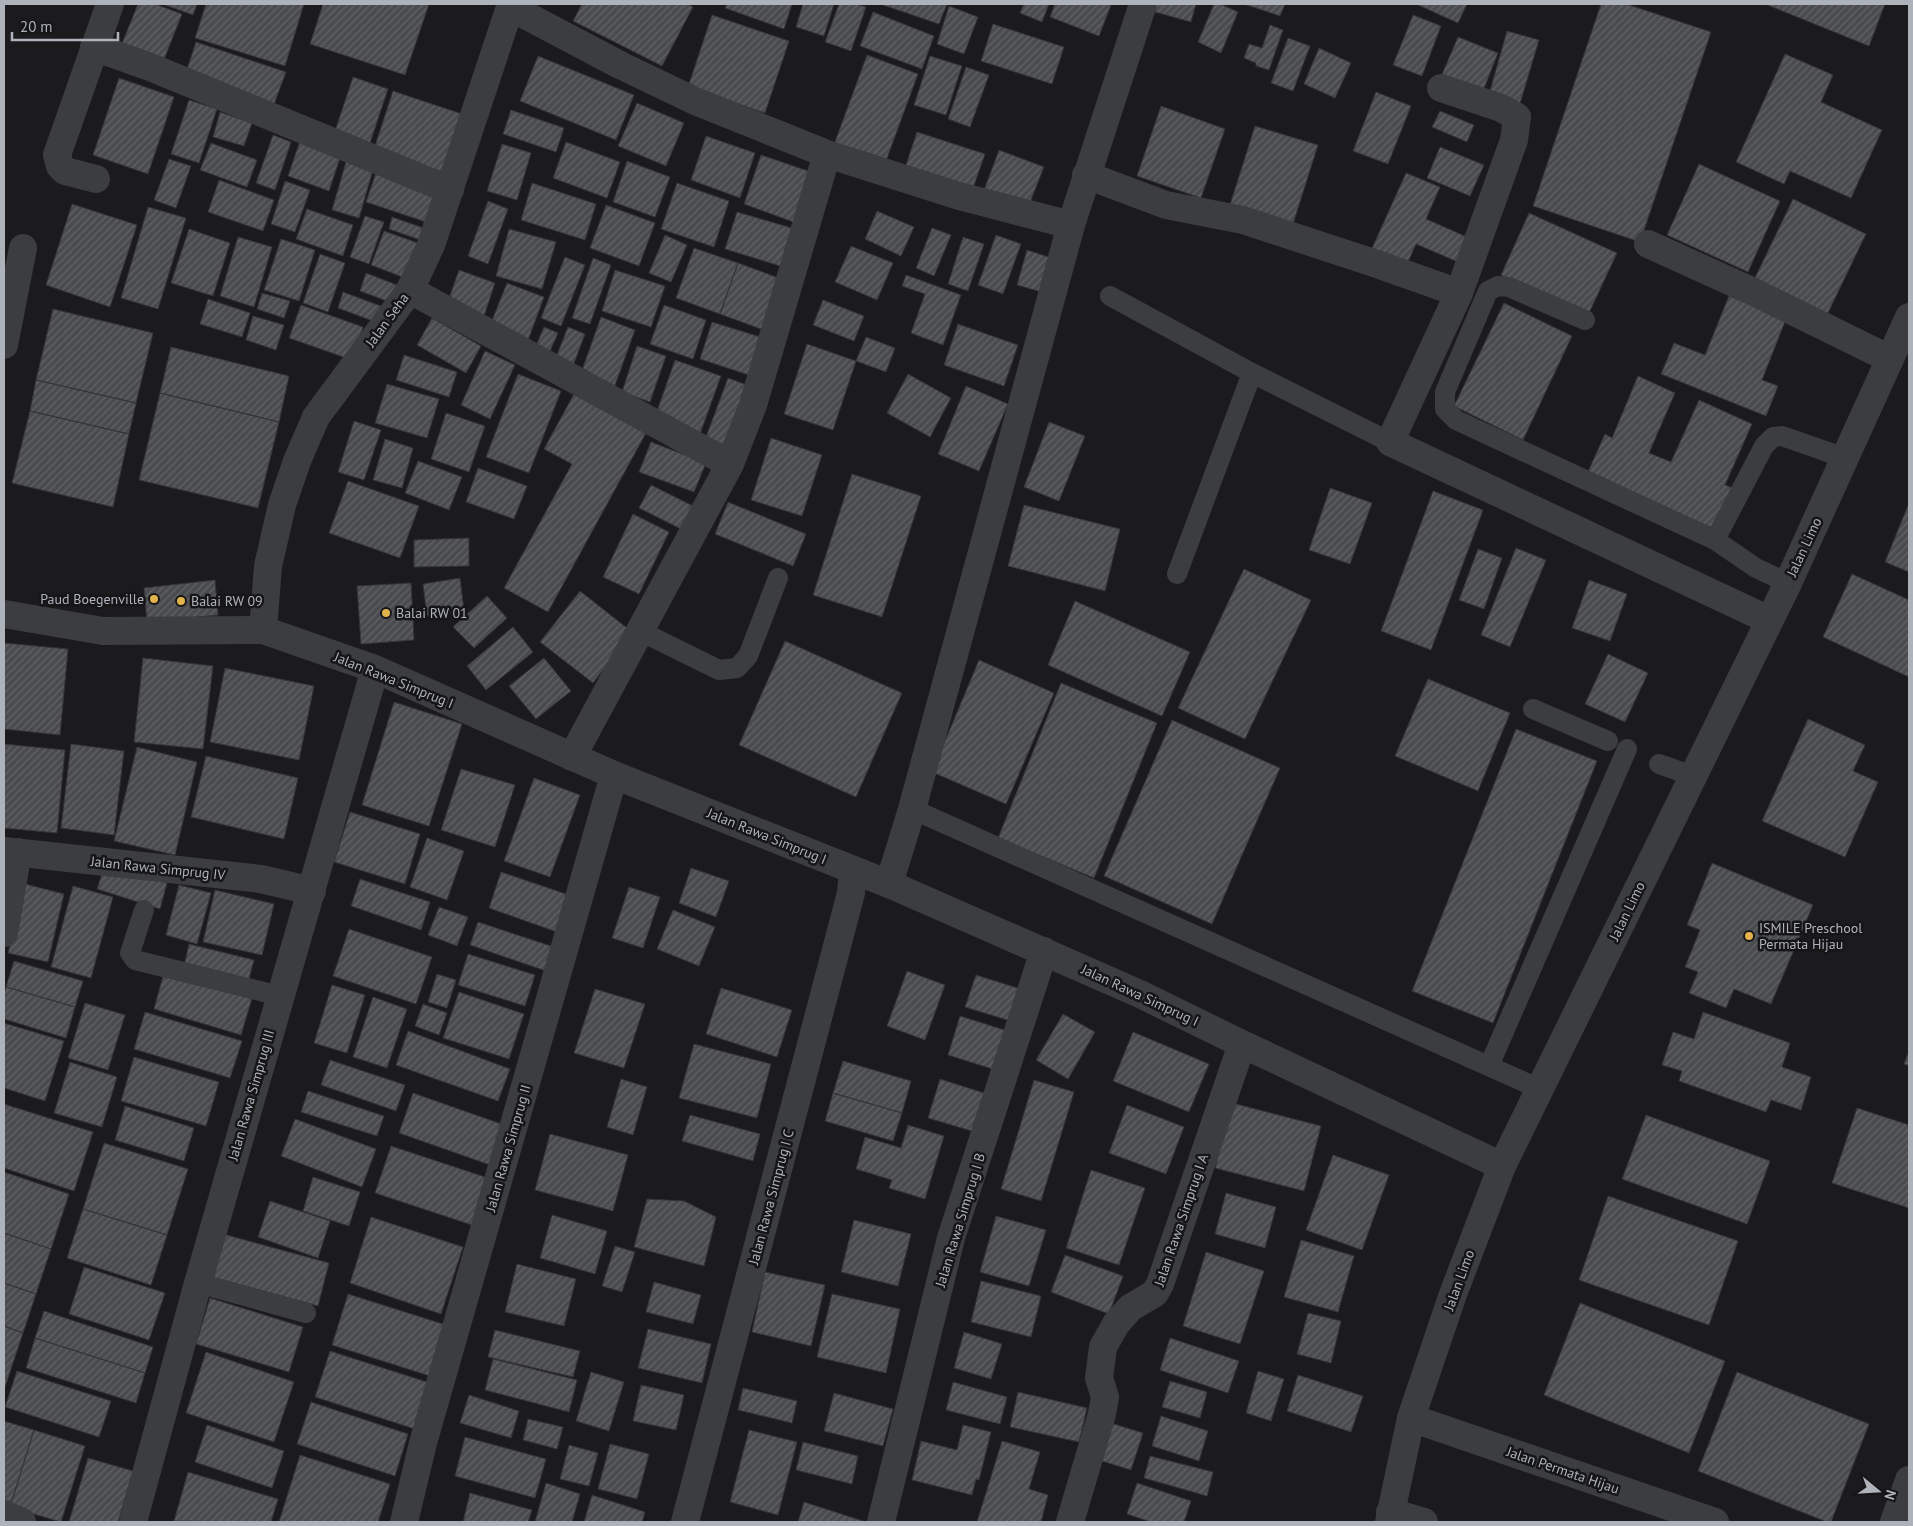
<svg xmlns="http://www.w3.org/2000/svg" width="1913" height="1526" font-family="'PT Sans',sans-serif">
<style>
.building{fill:url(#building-hatch);stroke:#353538}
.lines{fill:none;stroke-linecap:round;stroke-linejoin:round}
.service{stroke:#3c3d41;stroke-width:20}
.minor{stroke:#3c3d41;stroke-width:28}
.tertiary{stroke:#3c3d41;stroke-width:28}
.poi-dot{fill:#e2b34d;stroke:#161618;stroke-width:2}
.labels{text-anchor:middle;stroke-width:5;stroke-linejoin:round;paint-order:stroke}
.street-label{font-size:14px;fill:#aeb2bb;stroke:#161618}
.poi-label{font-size:14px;fill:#aeb2bb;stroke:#161618;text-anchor:start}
</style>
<defs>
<pattern id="building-hatch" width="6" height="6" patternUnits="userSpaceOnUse" patternTransform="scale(1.25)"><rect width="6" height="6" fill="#4a4b4f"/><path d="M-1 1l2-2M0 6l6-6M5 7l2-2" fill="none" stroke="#626366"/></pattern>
</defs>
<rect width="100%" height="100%" fill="#1b1b1d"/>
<!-- building -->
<path class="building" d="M138,4H155L182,14L161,67L119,51Z
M162,4H197L193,15Z
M206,4H304L285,66L195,38Z
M323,4H429L405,75L310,44Z
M582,4H687L693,7L662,66L573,21Z
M727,4H792L784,29L725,8Z
M803,4H834L824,36L796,27Z
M839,4H856L866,7L851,51L825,42Z
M880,4H947L939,24Z
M1024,4H1049L1042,22L1020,13Z
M1055,4H1108L1111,5L1099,36L1050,17Z
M1150,4H1196L1191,22L1148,10Z
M1214,4H1220L1238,12L1221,53L1198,42Z
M1244,4H1285L1280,16Z
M1416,4H1467L1458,23Z
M1601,4H1626L1711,32L1640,242L1533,206Z
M1765,4H1885L1869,46Z
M949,6L978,17L964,54L937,44Z
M873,12L934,36L922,69L860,46Z
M712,15L789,41L765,113L688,87Z
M1413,15L1441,26L1422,76L1393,65Z
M993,24L1064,47L1052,84L981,61Z
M1270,25L1283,30L1269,70L1256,66V63L1244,58L1249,44L1262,48Z
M1507,31L1539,40L1519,107L1488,98Z
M1458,37L1498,53L1481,96L1440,79Z
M1288,38L1310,46L1293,91L1271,83Z
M196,42L286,72L273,107L184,78Z
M1319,48L1351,63L1335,98L1304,84Z
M1785,54L1833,75L1821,102L1882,130L1851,198L1790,171L1784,184L1736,162Z
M867,55L918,74L883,169L832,150Z
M538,56L634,95L616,140L520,101Z
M930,56L962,66L946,115L914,105Z
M966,67L989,75L970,127L948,119Z
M353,77L388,89L369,146L334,134Z
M119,78L174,97L148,174L93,155Z
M393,91L471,117L452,175L374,149Z
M1376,92L1411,106L1388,164L1353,151Z
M189,100L217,109L199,163L171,154Z
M637,103L684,123L666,166L618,146Z
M1161,106L1225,129L1201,198L1137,176Z
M511,110L564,128L556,152L503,134Z
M1440,111L1474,125L1467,142L1432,127Z
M220,112L252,123L244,146L213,137Z
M1255,126L1318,145L1292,227L1229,208Z
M917,132L985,154L972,191L905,168Z
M273,135L291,142L275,190L256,183Z
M706,136L755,153L740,198L691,180Z
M300,141L341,155L329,191L288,176Z
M566,142L620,162L607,198L553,178Z
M211,143L257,160L247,187L200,170Z
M502,144L531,153L517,200L487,191Z
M1440,147L1484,165L1470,196L1427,178Z
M999,150L1044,167L1027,210L983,193Z
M348,155L375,163L359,218L332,210Z
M761,155L817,174L799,224L744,204Z
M169,159L191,166L176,208L154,200Z
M627,161L670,177L655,217L613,202Z
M1699,164L1780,201L1748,272L1667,235Z
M377,170L446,194L435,225L366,202Z
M1406,173L1440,187L1426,219L1476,241L1465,265L1416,244L1404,271L1369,255Z
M219,180L274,200L263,231L208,212Z
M285,181L310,190L295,232L271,224Z
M532,183L596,204L585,240L521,220Z
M677,183L729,201L714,247L661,229Z
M1793,199L1866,234L1826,317L1753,282Z
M488,201L508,209L488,264L468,256Z
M72,204L137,225L110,307L46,285Z
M606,205L655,223L639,266L590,248Z
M148,207L186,218L158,309L121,298Z
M307,209L353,225L343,256L296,239Z
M877,211L914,227L901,256L865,239Z
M737,212L802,231L790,269L725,249Z
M1529,213L1617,253L1588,315L1501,275Z
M365,216L384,222L369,264L350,257Z
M392,217L432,231L429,243L389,229Z
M932,228L951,235L934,276L916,268Z
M189,229L230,243L213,296L171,283Z
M509,229L556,242L542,289L496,276Z
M384,231L426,246L413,281L371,265Z
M665,235L687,245L671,282L649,273Z
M996,235L1021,244L1003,294L978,285Z
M238,237L272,247L254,307L220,296Z
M963,237L984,244L968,291L948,284Z
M281,239L315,250L299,301L264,290Z
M851,246L893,263L877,300L835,282Z
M694,248L738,263L720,314L676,298Z
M1027,250L1055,259L1045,293L1017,285Z
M320,254L345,263L328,312L303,303Z
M565,257L585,265L561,326L541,318Z
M593,258L611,265L590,324L572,318Z
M738,263L787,281L769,332L720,314Z
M459,270L495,283L484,316L447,304Z
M615,270L665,286L651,327L602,311Z
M366,273L402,287L395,304L360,291Z
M906,275L961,295L943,345L911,333L925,294L902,286Z
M507,283L544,297L527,343L489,328Z
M343,292L386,308L381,324L338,308Z
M262,293L290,301L284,318L257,309Z
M1729,296L1786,319L1762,380L1778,386L1766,416L1661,374L1674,343L1705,355Z
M208,299L250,313L242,337L200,324Z
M823,300L864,316L854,341L813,325Z
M1504,303L1572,336L1523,440L1454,406Z
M301,305L363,327L352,360L289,338Z
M664,305L706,320L693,359L650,344Z
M53,309L153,333L136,403L36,380Z
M253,316L284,325L276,350L246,340Z
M601,317L635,330L614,388L580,376Z
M432,318L481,346L466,373L417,345Z
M712,322L770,340L758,378L700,359Z
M958,324L1018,345L1004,386L944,365Z
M544,327L558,333L547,358L533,353Z
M568,327L585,334L571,371L553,365Z
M866,337L895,348L886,372L856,361Z
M807,344L856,361L833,430L784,414Z
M637,346L666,356L650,402L622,392Z
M171,347L289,376L279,422L160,393Z
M485,351L515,365L490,419L461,405Z
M404,355L457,372L449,397L396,380Z
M675,360L721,376L700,434L655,417Z
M518,374L561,391L529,473L486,457Z
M908,374L951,398L930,437L887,413Z
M1638,376L1675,393L1649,453L1671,462L1699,400L1752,424L1725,485L1733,488L1715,529L1587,474L1605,434L1612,438Z
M728,378L755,388L731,455L703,445Z
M36,380L136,403L129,434L30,411Z
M387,384L439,399L427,438L375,423Z
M966,386L1008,404L979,471L938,454Z
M160,393L279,422L258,508L139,480Z
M574,394L646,433L548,612L504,588L572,464L544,449Z
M30,411L129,434L113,507L12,483Z
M446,413L485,426L469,472L431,459Z
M354,421L381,430L364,480L338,472Z
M1049,422L1085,436L1059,501L1024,487Z
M771,438L822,455L802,516L751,500Z
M385,439L413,448L402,488L373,480Z
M651,442L706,463L694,492L639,472Z
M418,461L462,477L449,510L405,493Z
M478,468L527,486L514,519L466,502Z
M852,474L921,496L882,617L813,595Z
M348,481L419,506L400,558L329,533Z
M651,485L699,509L687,532L639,508Z
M1330,488L1372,503L1350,564L1309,550Z
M1433,491L1483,510L1431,650L1381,631Z
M728,502L806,534L793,566L715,534Z
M1909,503V572L1885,562Z
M1024,505L1120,529L1105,591L1008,566Z
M633,514L669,532L639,594L603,577Z
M469,538V566L414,567V540Z
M1516,548L1546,560L1510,647L1481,635Z
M1478,549L1502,558L1484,609L1459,600Z
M1244,569L1311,600L1245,739L1178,708Z
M1852,574L1909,600V677L1823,637Z
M460,578L464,611L427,616L423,584Z
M215,580L218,615L147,622L144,588Z
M1589,580L1627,594L1610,641L1572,628Z
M411,583L414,640L361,644L357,586Z
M580,591L632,632L593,683L540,642Z
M487,596L507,618L474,648L453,627Z
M1075,601L1190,652L1162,716L1048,665Z
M513,627L533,652L486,690L467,666Z
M785,641L902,693L856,797L739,745Z
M4,643L68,649L60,735L4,729Z
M1608,654L1648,673L1625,722L1585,704Z
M143,658L213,666L203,749L134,742Z
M544,658L571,691L536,719L509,686Z
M979,660L1054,693L1006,804L932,772Z
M225,668L314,686L299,760L210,742Z
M1428,679L1510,713L1478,791L1395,756Z
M1061,683L1157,723L1094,878L998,838Z
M394,702L462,724L429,826L362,805Z
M1808,719L1865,745L1853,771L1878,782L1845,857L1762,821Z
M1172,720L1280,768L1212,924L1104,876Z
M1516,729L1597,761L1493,1023L1412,991Z
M4,744L65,750L57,833L4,828Z
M71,744L124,751L114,835L61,828Z
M137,747L197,762L175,855L114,841Z
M206,756L298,778L284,839L191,817Z
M461,769L515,785L495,847L441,830Z
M534,778L580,795L550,877L504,861Z
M350,812L420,834L405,884L334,862Z
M427,838L464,851L447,900L410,887Z
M1712,863L1813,905L1771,1004L1734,989L1726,1008L1689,993L1698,972L1685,967L1700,930L1687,925Z
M105,865L167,883L160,909L97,889Z
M691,868L729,881L716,917L679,903Z
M501,872L569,895L557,932L489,908Z
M360,879L430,902L421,930L351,906Z
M25,884L64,894L48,962L8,953Z
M179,885L211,893L197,944L166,935Z
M73,886L113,897L91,978L51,967Z
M629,887L660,897L643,948L612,938Z
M215,890L274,904L262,955L203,942Z
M439,907L468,917L457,946L428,935Z
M673,910L715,927L699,966L657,949Z
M478,922L560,949L552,973L470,945Z
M349,929L432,957L416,1004L333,976Z
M189,944L254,960L247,986L183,970Z
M468,954L535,975L525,1006L458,985Z
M14,961L83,981L75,1007L6,987Z
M165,969L253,995L241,1035L154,1009Z
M907,971L945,985L925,1040L887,1026Z
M437,974L456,980L447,1008L428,1002Z
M976,975L1024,990L1014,1022L965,1007Z
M332,985L365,995L347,1053L314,1043Z
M6,987L75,1007L66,1038L4,1019V994Z
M721,988L792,1010L777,1057L706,1034Z
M595,989L645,1004L624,1068L574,1053Z
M459,992L524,1014L509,1059L443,1038Z
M373,997L407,1009L387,1068L353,1057Z
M85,1003L125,1015L108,1070L68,1058Z
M423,1004L447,1013L439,1035L415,1026Z
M145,1012L242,1041L230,1078L134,1049Z
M1703,1012L1790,1043L1782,1067L1811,1077L1801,1110L1771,1100L1766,1112L1679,1081L1682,1071L1662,1065L1673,1032L1694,1039Z
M1063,1014L1095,1032L1068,1079L1036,1060Z
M960,1016L1011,1032L999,1071L948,1055Z
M4,1023L64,1041L45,1101L4,1088Z
M408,1031L510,1069L498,1101L396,1065Z
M1133,1032L1209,1064L1189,1112L1113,1081Z
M694,1044L771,1064L757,1118L679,1098Z
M1909,1051V1066L1904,1064Z
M134,1057L219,1082L206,1126L121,1101Z
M330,1060L405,1085L396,1111L321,1085Z
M843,1061L911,1081L902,1113L833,1093Z
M70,1062L117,1077L102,1127L54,1113Z
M621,1079L647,1087L633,1135L607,1127Z
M940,1079L984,1093L972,1131L928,1118Z
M1034,1080L1074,1092L1041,1201L1001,1189Z
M308,1091L384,1116L377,1136L301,1112Z
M413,1093L510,1127L496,1167L399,1133Z
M833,1093L902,1113L893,1141L825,1121Z
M1232,1103L1321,1126L1304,1191L1215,1168Z
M4,1104L93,1132L74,1191L4,1168Z
M1127,1105L1184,1127L1166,1174L1109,1153Z
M125,1106L194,1128L184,1161L115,1140Z
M1857,1108L1909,1125V1208L1832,1183Z
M690,1115L760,1134L753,1161L682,1141Z
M1646,1115L1770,1161L1747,1224L1622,1179Z
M295,1119L376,1149L362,1187L281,1156Z
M908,1125L944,1136L925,1199L889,1188L892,1180L856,1169L865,1137L901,1148Z
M550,1134L628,1155L613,1211L535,1190Z
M104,1143L188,1169L167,1235L83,1209Z
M391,1146L488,1178L472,1225L375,1193Z
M1333,1155L1389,1175L1362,1250L1306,1230Z
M1091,1170L1145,1188L1119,1265L1066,1248Z
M4,1172L69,1194L51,1249L4,1233Z
M313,1177L360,1192L349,1226L303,1211Z
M1226,1193L1276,1207L1265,1248L1215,1234Z
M1608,1196L1738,1241L1709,1325L1579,1280Z
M647,1199L684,1201L716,1217L704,1266L634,1247Z
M270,1201L330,1221L318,1258L258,1237Z
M83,1209L167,1235L151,1285L67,1258Z
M552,1215L607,1231L595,1274L540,1258Z
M996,1216L1046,1230L1029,1286L980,1272Z
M371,1217L463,1247L441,1314L350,1283Z
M854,1220L911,1234L898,1286L841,1272Z
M4,1233L51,1249L36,1294L4,1283Z
M223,1234L329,1263L318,1306L212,1277Z
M1301,1240L1354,1256L1338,1312L1284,1297Z
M615,1246L635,1252L622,1292L602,1286Z
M1206,1252L1264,1271L1240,1344L1183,1326Z
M1065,1255L1123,1276L1109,1314L1051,1292Z
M517,1264L576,1279L564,1326L505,1312Z
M84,1267L165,1293L149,1340L69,1314Z
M765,1272L825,1285L811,1346L752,1332Z
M981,1281L1041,1296L1031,1337L971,1322Z
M654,1282L701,1295L693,1324L646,1312Z
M4,1283L36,1294L23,1333L4,1326Z
M348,1294L446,1325L430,1376L332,1345Z
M832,1294L900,1309L886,1373L817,1357Z
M210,1298L303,1327L289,1372L196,1344Z
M1580,1303L1725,1361L1689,1453L1544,1395Z
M44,1311L153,1347L145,1373L35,1338Z
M1308,1313L1341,1321L1331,1363L1297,1354Z
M4,1326L23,1333L5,1387H4Z
M648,1329L711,1344L702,1383L638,1368Z
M495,1330L580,1351L573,1377L488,1357Z
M964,1332L1002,1344L991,1379L954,1368Z
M35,1338L145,1373L136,1403L26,1368Z
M1170,1338L1239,1361L1228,1393L1160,1370Z
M330,1351L433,1384L418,1430L315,1397Z
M206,1352L294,1382L274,1442L186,1413Z
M493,1359L577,1380L569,1412L485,1390Z
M17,1371L111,1401L99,1437L5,1407Z
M1258,1371L1284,1379L1271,1421L1246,1413Z
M591,1372L624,1382L609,1431L576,1421Z
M1737,1372L1869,1424L1831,1522H1827L1698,1471Z
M1298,1375L1363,1396L1351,1432L1287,1411Z
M1170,1381L1207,1392L1200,1418L1162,1407Z
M953,1382L1007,1397L1000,1424L946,1410Z
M641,1385L684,1395L676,1430L633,1421Z
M743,1388L797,1401L792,1423L738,1410Z
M1018,1392L1087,1408L1079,1442L1010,1427Z
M834,1393L893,1409L883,1446L824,1431Z
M469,1395L519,1411L511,1438L460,1423Z
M311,1402L408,1434L395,1476L297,1444Z
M1161,1416L1208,1431L1199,1461L1152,1446Z
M528,1419L563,1427L557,1449L523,1440Z
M1101,1420L1143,1433L1131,1470L1089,1457Z
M4,1421L34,1430L10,1507L4,1505Z
M207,1425L284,1451L272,1488L195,1462Z
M963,1425L991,1432L979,1480L976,1479L972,1495L912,1480L921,1441L957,1450Z
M34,1430L85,1446L61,1522L10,1507Z
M749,1430L797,1442L778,1515L730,1502Z
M465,1437L546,1459L535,1498L455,1476Z
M1002,1441L1040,1452L1029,1489L1048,1495L1041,1522H977Z
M803,1442L858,1456L852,1484L796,1470Z
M610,1444L649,1454L637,1499L598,1489Z
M569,1445L598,1453L589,1486L560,1479Z
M300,1455L390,1484L378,1522H279Z
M1150,1456L1213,1472L1207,1496L1144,1478Z
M88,1458L133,1471L118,1522H69Z
M188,1472L278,1499L271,1522L174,1521Z
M546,1483L580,1494L572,1522H535Z
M1137,1483L1191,1501L1184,1522H1151L1127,1514Z
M470,1493L532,1510L528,1522H463Z
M592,1495L645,1512L642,1522H584Z
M804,1502L866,1522H798Z"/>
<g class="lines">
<!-- service -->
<path class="service" d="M1110,296L1252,373L1390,442
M1585,320L1509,287L1498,286L1488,291L1445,392V409L1456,420L1715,540L1756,568L1788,583
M1715,540L1764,446L1773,437L1782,436L1845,458
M1177,574L1252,373
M640,631L719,670L737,668L748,656L778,578
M1533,709L1608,741
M1659,764L1693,776
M912,809L1540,1089
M144,910L130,953L135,960L280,996
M1489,1066L1627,749
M198,1283L306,1313"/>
<!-- minor -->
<path class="minor" d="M510,7L620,65L695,101L827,154L959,196L1071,225
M94,47L150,67L450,190
M1441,88L1501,108L1517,117L1514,140L1459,293L1390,442L1769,620
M1086,175L1166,205L1243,220L1377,264L1459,293
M96,179L65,171L60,166L57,155L110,4
M1648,244L1756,293L1890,359
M410,290L730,464
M4,345L23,248
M4,614L103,631L263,630
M572,757L730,464L753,405L827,154
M4,851L261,879L312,891
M889,884L912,809L1071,225L1143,4
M4,933L18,852
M4,1514L22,1522
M404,1522L423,1443L614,775
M685,1522L851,893L853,870
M881,1522L951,1238L1044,951
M1070,1522L1102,1414L1105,1397L1099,1378L1103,1347L1116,1324L1130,1308L1155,1293L1160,1284L1242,1044
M1894,1522L1909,1480"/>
<!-- tertiary -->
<path class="tertiary" d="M511,4L431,245L410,290L316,417L297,461L282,505L268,566L263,630L375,669L614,775L889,884L1140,994L1242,1044L1502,1166
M1411,1418L1715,1522
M1390,1512L1424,1522
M133,1522L198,1283L375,669
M1389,1522L1411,1418L1453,1294L1502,1166L1788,583L1909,317"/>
</g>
<!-- markers -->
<g class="poi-dot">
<circle cx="154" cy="599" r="5"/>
<circle cx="181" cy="601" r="5"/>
<circle cx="386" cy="613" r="5"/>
<circle cx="1749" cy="936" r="5"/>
</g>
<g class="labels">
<!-- street labels -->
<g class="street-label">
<text transform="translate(387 320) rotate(-54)" y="5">Jalan Seha</text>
<text transform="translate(1804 547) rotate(-65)" y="5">Jalan Limo</text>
<text transform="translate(394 680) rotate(22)" y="5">Jalan Rawa Simprug I</text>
<text transform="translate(767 836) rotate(22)" y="5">Jalan Rawa Simprug I</text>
<text transform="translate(158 868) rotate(6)" y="5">Jalan Rawa Simprug IV</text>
<text transform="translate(1627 911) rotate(-64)" y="5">Jalan Limo</text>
<text transform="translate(1140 995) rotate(25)" y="5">Jalan Rawa Simprug I</text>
<text transform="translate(251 1095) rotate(-74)" y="5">Jalan Rawa Simprug III</text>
<text transform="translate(508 1148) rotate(-74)" y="5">Jalan Rawa Simprug II</text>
<text transform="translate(771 1197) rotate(-75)" y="5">Jalan Rawa Simprug I C</text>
<text transform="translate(960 1220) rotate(-73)" y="5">Jalan Rawa Simprug I B</text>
<text transform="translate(1181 1220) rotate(-71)" y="5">Jalan Rawa Simprug I A</text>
<text transform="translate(1459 1280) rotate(-70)" y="5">Jalan Limo</text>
<text transform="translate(1563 1470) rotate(19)" y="5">Jalan Permata Hijau</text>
</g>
<!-- poi labels -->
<g class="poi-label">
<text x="144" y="604" text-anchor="end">Paud Boegenville</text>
<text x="191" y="606">Balai RW 09</text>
<text x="396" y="618">Balai RW 01</text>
<text x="1759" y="933">ISMILE Preschool<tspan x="1759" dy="16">Permata Hijau</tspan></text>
</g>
</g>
<!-- border -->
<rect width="1913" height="1526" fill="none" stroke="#aeb2bb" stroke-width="10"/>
<!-- north arrow -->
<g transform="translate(1878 1491) rotate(108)" stroke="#161618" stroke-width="4" paint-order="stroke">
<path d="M0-4L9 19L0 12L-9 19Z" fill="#aeb2bb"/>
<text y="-8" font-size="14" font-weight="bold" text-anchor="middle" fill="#aeb2bb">N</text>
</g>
<!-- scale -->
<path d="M12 32v8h106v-8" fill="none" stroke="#aeb2bb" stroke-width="2.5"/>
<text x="20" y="32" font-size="15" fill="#aeb2bb" stroke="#161618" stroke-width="4" paint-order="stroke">20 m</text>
</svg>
